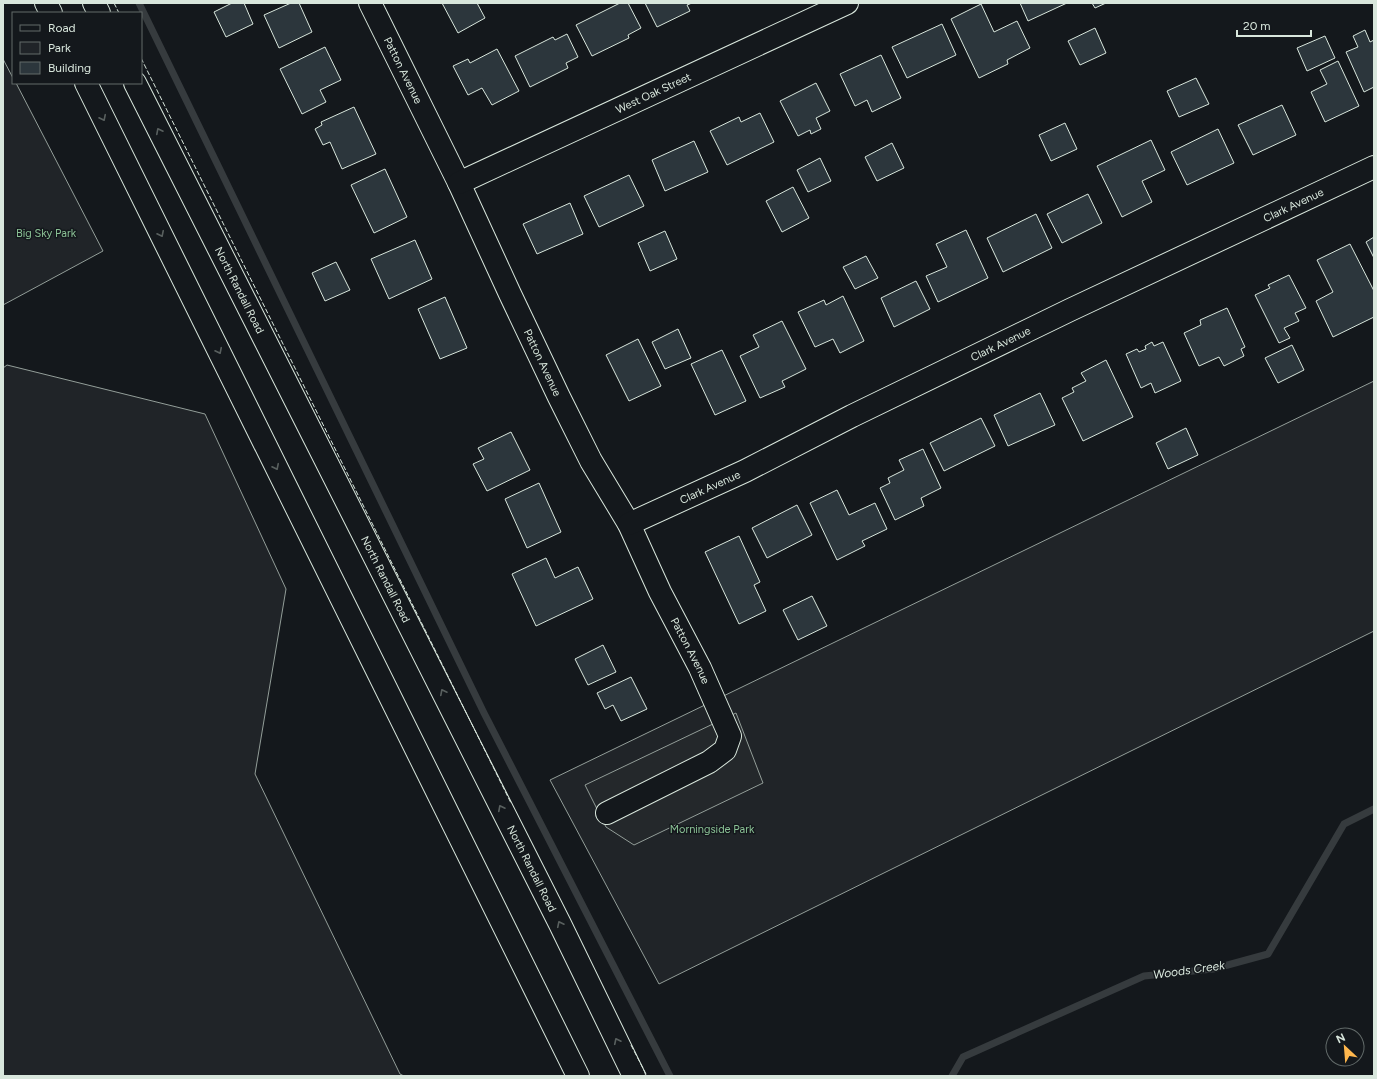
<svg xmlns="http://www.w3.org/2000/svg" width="1377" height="1079" font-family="Figtree,sans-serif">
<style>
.green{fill:#202428;stroke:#939e99}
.parking{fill:#24282b;stroke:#939e99}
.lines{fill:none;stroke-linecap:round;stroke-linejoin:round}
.stream{stroke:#363b3e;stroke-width:7}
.building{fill:#2c363c;stroke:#d8e6dc}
.minor-casing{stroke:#d8e6dc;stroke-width:24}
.major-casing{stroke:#d8e6dc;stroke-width:24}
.minor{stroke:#14181c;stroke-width:22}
.major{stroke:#14181c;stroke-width:22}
.fence{stroke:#d8e6dc;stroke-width:1;stroke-dasharray:5 2;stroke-linecap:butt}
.oneway{stroke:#59605f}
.labels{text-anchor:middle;stroke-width:3;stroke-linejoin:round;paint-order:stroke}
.street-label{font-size:11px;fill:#d8e6dc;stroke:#14181c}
.park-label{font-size:11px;fill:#8ac095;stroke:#14181c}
.water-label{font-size:12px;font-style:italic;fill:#d8e6dc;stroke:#14181c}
</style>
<rect width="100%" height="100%" fill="#14181c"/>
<!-- green -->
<path class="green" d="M3,59L13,78V83H16L103,251L3,305Z
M7,365L205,414L286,589L255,774L400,1074L404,1076H3V368Z
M1374,381V631L659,984L550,780Z"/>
<!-- parking -->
<path class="parking" d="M736,713L763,783L634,845L606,827L585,785Z"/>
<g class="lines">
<!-- stream -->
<path class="stream" d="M139,3L484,713L670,1076
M952,1076L963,1057L1144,976L1213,969L1268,954L1344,824L1374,809"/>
</g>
<!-- building -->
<path class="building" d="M232,3H244L253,24L226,37L214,12Z
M291,3H299L312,32L279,48L264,15Z
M442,3H477L485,18L458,33Z
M620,3H628L641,28L628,35L629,38L592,56L576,25Z
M645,3H692L687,5L690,11L657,27Z
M1020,3H1067L1028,21Z
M1092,3H1106L1095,8Z
M981,4L994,32L1017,21L1030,48L1007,60L1008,64L979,78L951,19Z
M942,24L956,55L907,78L892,47Z
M1095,28L1106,53L1080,65L1068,41Z
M1365,30L1370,42L1374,40V87L1364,92L1346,52L1358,47L1353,36Z
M567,34L578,57L566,63L568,68L530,87L515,56L553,37L555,40Z
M1325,36L1335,58L1307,71L1297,48Z
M325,47L341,80L320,90L326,102L302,114L280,69Z
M497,49L519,91L492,105L482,88L468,95L453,66L468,59L470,63Z
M881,55L901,98L872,112L867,100L855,106L840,74Z
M1338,61L1359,106L1325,122L1311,92L1327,84L1320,70Z
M1196,78L1209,104L1179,117L1167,91Z
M816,83L830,111L816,118L821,129L811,134L810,130L798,136L780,101Z
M1282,105L1296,135L1253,155L1238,125Z
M354,107L376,154L342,169L330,142L323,145L315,129L322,125L321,122Z
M760,113L774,142L727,165L710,131L739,117L741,122Z
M1065,123L1077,149L1051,161L1039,135Z
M1218,129L1234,163L1187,185L1171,152Z
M1151,140L1165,170L1142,181L1152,202L1122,217L1097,166Z
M694,141L708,172L665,191L652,160Z
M892,143L904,168L877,181L865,157Z
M820,158L831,181L808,192L797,170Z
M385,169L407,217L374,233L351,185Z
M629,175L644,206L599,227L584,196Z
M793,187L809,218L782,232L766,201Z
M1088,194L1102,223L1062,243L1047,214Z
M570,203L583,234L537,254L523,224Z
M1036,214L1052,248L1003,272L987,238Z
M966,230L988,278L938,302L926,276L947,267L936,244Z
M665,231L677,259L650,271L638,243Z
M1374,237V258L1366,242Z
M415,240L432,279L389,299L371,259Z
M1350,244L1374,291V317L1333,337L1316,301L1333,292L1317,260Z
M866,256L878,278L855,289L843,267Z
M336,262L350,290L325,301L312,273Z
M1289,275L1306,308L1295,313L1299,321L1284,328L1290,338L1279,343L1255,295L1270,288L1268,285Z
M916,281L930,309L894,327L881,298Z
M843,296L864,341L840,353L833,339L815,347L798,312L824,300L826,305Z
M445,297L467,348L440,359L418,309Z
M1227,308L1245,347L1241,349L1244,356L1224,366L1219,357L1199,366L1184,333L1201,325L1200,320Z
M782,321L806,369L782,381L785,387L760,398L740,356L759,347L753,335Z
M678,329L691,358L665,369L652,342Z
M638,339L661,386L629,401L606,355Z
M1152,342L1154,346L1163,342L1181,381L1155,393L1151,383L1141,388L1126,354L1137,349L1139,352L1146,349L1145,346Z
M1292,345L1304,370L1278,383L1265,358Z
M722,350L746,401L715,415L691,364Z
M1106,360L1133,417L1083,441L1062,398L1074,392L1072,388L1086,381L1081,373Z
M1040,393L1055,425L1008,446L994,415Z
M981,418L995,446L944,471L930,443Z
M1186,428L1198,455L1168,469L1156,443Z
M511,432L530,470L487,491L473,464L484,459L478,448Z
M923,449L941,488L921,498L924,506L895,520L880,488L890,483L888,478L904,470L899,460Z
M539,483L561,532L527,548L505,499Z
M837,490L849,515L875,503L887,529L862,541L865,546L837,560L810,503Z
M797,505L812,535L767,558L752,528Z
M739,536L760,582L754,585L766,611L739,624L705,552Z
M546,558L555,578L578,567L593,599L536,626L512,574Z
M812,596L827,626L798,640L783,610Z
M603,645L616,672L588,685L575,659Z
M631,677L647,709L621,721L613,705L605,709L597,693Z"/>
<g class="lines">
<!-- minor casing -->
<g class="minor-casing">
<g id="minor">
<path id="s1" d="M370,3L459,183L510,294L559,397L591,461L629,524L660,592L700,668L730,736L725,750L709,762L607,813"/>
<path id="s2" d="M459,183L847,3"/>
<path id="s3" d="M629,524L745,471L852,416L1070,310L1374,167"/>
</g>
</g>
<!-- major casing -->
<g class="major-casing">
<g id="major">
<path d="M46,3L51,13"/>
<path d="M94,3L99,13"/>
<path d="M86,83L578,1076"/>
<path id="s4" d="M135,83L560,924L634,1076"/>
</g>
</g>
<!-- minor -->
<use href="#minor" class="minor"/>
<!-- major -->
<use href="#major" class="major"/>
<!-- fence -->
<path class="fence" d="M114,3L119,13
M141,58L511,803
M631,1045L647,1076"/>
</g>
<!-- one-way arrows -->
<defs><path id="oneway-chevron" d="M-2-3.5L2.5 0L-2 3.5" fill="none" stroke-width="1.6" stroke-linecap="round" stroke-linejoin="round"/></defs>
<g class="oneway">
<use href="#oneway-chevron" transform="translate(103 118) rotate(64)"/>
<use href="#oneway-chevron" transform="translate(159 131) rotate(-117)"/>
<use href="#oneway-chevron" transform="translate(161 234) rotate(64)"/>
<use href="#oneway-chevron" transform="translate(219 351) rotate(64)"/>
<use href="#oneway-chevron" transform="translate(276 467) rotate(64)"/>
<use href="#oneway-chevron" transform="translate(443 692) rotate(-117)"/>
<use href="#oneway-chevron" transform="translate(501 808) rotate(-117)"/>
<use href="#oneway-chevron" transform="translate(560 924) rotate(-116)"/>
<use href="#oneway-chevron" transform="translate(617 1041) rotate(-116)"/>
</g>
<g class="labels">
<!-- street labels -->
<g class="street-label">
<text dy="4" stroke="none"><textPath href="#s1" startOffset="75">Patton Avenue</textPath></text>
<text dy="4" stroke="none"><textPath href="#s2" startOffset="214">West Oak Street</textPath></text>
<text dy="4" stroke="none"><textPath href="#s3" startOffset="737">Clark Avenue</textPath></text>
<text dy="4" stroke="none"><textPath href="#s4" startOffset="232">North Randall Road</textPath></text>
<text dy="4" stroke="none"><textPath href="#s3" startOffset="413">Clark Avenue</textPath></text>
<text dy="4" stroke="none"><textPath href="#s1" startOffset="399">Patton Avenue</textPath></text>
<text dy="4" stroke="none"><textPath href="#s3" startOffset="89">Clark Avenue</textPath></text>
<text dy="4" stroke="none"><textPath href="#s4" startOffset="556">North Randall Road</textPath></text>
<text dy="4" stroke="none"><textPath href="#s1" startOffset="723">Patton Avenue</textPath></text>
<text dy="4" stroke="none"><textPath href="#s4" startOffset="880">North Randall Road</textPath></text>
</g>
<!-- park labels -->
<g class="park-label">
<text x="46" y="237">Big Sky Park</text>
<text x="712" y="833">Morningside Park</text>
</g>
<!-- water labels -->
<g class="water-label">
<text transform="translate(1189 970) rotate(-8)" y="4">Woods Creek</text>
</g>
</g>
<!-- border -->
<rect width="1377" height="1079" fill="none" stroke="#d8e6dc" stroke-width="8"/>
<!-- legend -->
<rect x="12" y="12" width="130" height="72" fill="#14181c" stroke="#626a69"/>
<rect x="20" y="25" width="20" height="6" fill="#14181c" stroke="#626a69"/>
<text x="48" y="32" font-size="12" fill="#d8e6dc">Road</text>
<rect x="20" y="42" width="20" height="12" fill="#202428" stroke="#626a69"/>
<text x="48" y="52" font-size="12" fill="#d8e6dc">Park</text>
<rect x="20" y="62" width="20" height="12" fill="#2c363c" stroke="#626a69"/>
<text x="48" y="72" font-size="12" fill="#d8e6dc">Building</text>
<!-- north arrow -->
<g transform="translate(1345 1047) rotate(334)"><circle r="19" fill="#14181c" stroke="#626a69"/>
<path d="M0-3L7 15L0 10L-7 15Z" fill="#ffb74d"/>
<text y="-6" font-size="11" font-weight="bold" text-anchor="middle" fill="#d8e6dc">N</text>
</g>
<!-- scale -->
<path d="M1237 30v6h74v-6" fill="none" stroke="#d8e6dc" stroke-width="2"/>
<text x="1243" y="30" font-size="12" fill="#d8e6dc" stroke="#14181c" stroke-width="3" paint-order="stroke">20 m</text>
</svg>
